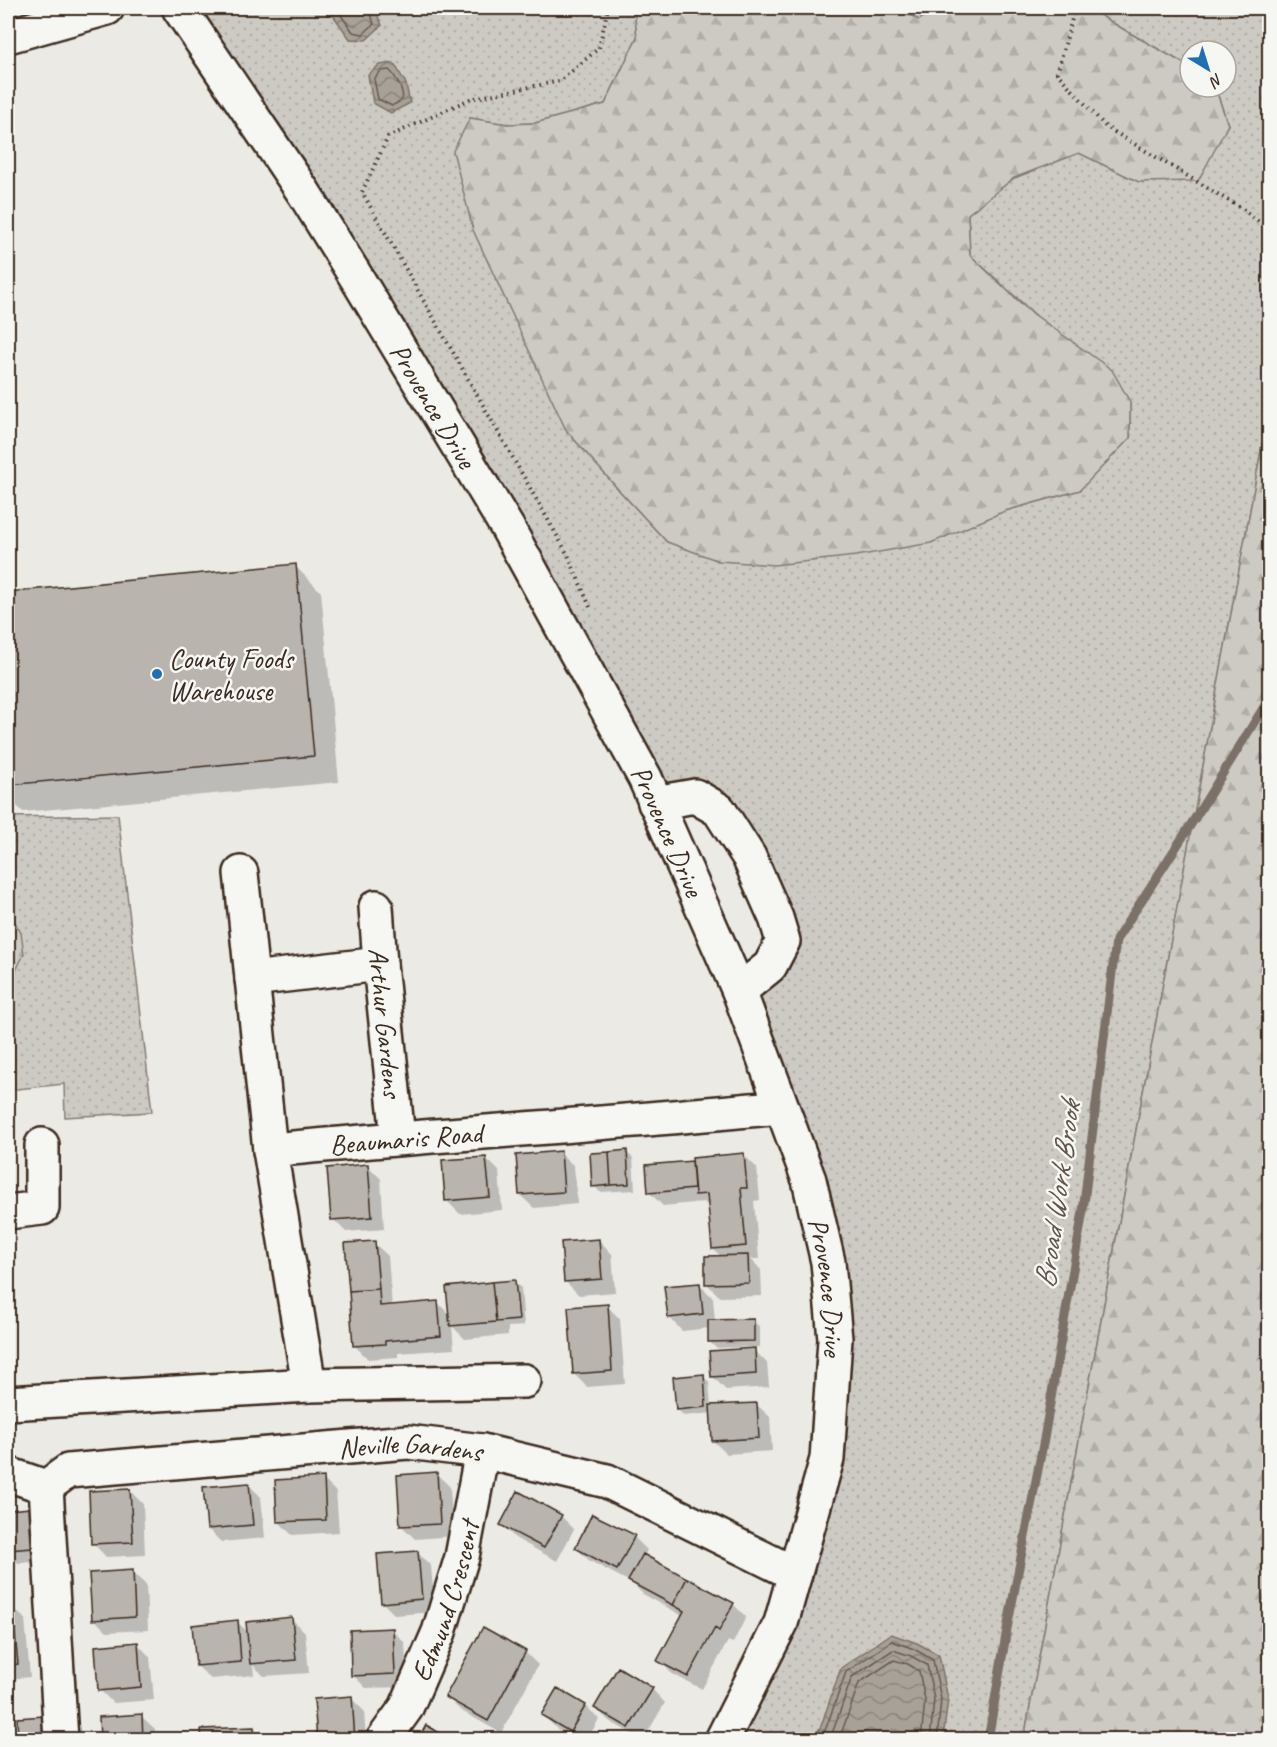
<svg xmlns="http://www.w3.org/2000/svg" width="1277" height="1747" font-family="Caveat,sans-serif">
<style>
.grass{fill:url(#grass-dots);stroke:#847a71;stroke-width:1.5}
.forest{fill:url(#forest-firs);stroke:#847a71;stroke-width:1.5}
.water{fill:url(#water-waves);stroke:#7c7167;stroke-width:1.5}
.shadow{fill:#0003}
.lines{fill:none;stroke-linecap:round;stroke-linejoin:round}
.shore{stroke:#675a4f;stroke-width:1.5}
.stream{stroke:#7c7167;stroke-width:9}
.building{fill:#bab4ae;stroke:#3b2a1e;stroke-width:1.5}
.minor-casing{stroke:#3b2a1e;stroke-width:38}
.path{stroke:#3b2a1e;stroke-width:4;stroke-dasharray:1.5 4.5;stroke-linecap:butt}
.minor{stroke:#f6f6f2;stroke-width:33}
.poi-dot{fill:#1f6fb2;stroke:#f6f6f2;stroke-width:2}
.labels{text-anchor:middle;stroke-width:5;stroke-linejoin:round;paint-order:stroke}
.street-label{font-size:28px;fill:#3b2a1e;stroke:#f6f6f2}
.poi-label{font-size:28px;fill:#3b2a1e;stroke:#f6f6f2;text-anchor:start}
.water-label{font-size:30px;font-style:italic;fill:#615449;stroke:#f6f6f2}
</style>
<defs>
<pattern id="grass-dots" width="8" height="8" patternUnits="userSpaceOnUse" patternTransform="scale(1.5)"><rect width="8" height="8" fill="#cdcac4"/><path d="M2 2h.1M6 6h.1" fill="none" stroke="#b1aea8" stroke-width="1.8" stroke-linecap="round"/></pattern>
<pattern id="forest-firs" width="22" height="20" patternUnits="userSpaceOnUse" patternTransform="scale(1.5)"><rect width="22" height="20" fill="#cdcac4"/><path d="M5 1l3.5 6h-7zM16 11l3.5 6h-7z" fill="#b1aea8"/></pattern>
<pattern id="water-waves" width="16" height="10" patternUnits="userSpaceOnUse" patternTransform="scale(1.5)"><rect width="16" height="10" fill="#a8a198"/><path d="M0 5q4-4 8 0t8 0" fill="none" stroke="#8a837b"/></pattern>
</defs>
<rect width="100%" height="100%" fill="#ebeae5"/>
<filter id="ink" filterUnits="userSpaceOnUse"><feTurbulence type="fractalNoise" baseFrequency=".0167" numOctaves="2"/><feDisplacementMap in="SourceGraphic" scale="12" xChannelSelector="R" yChannelSelector="G"/><feConvolveMatrix kernelMatrix="1 2 1 2 8 2 1 2 1" color-interpolation-filters="sRGB"/></filter>
<g filter="url(#ink)">
<!-- grass -->
<path class="grass" d="M179,8H634L637,37L605,104L535,123L507,124L470,118L566,430L617,488L667,542L1005,511L1079,490L1130,438V402L970,255L968,214L1014,178L1079,153L1139,182L1228,125L1215,87H1226V51H1190V67L1128,32L1088,8H1269V407L1024,1739H722L827,1459L828,1262L739,991L783,941L719,810L655,803Z
M898,8H937L919,21Z
M118,815L152,1112L65,1117L64,1084L8,1090V817Z"/>
<!-- forest -->
<path class="forest" d="M634,8H898L919,20L937,8H1088L1128,32L1190,67V87H1215L1228,125L1198,181L1139,182L1079,153L1014,178L968,214L970,255L1028,310L1112,370L1130,402V438L1080,490L1005,511L931,543L856,556L774,565L719,561L667,542L617,488L566,430L473,230L453,151L470,118L507,124L535,123L605,104L637,37Z
M1269,407V1739H1024Z
M8,909L21,933L24,954L11,981L8,984Z"/>
<!-- water -->
<path class="water" d="M332,8H374L382,25L366,40L350,39L330,11Z
M394,63L406,84L410,103L391,113L373,103L368,75L379,65Z
M891,1634L917,1643L939,1655L948,1699L943,1739H813L821,1726L841,1668Z"/>
<!-- shadow -->
<path class="shadow" d="M295,566L321,592L339,782L23,812L8,797V593Z
M626,1152L633,1158L635,1190L600,1192L594,1186Z
M560,1153L574,1166L577,1204L534,1208L520,1195Z
M744,1155L757,1168L760,1200L754,1201L759,1259H751L761,1270L762,1296L720,1297L707,1284L722,1257L713,1249L709,1207L704,1202L663,1206L650,1193L647,1167L694,1162Z
M486,1158L499,1171L502,1210L460,1214L447,1201Z
M368,1166L381,1179L384,1229L346,1232L333,1219Z
M599,1240L612,1254L615,1292L579,1295L566,1282Z
M374,1243L388,1256L392,1307L438,1303L450,1315L514,1282L521,1288L524,1326L508,1327V1335L465,1339L452,1326L454,1349L398,1353V1357L368,1359L355,1346Z
M699,1284L713,1298L715,1322L753,1321L760,1327V1347H751L767,1363L769,1387L726,1390L712,1376L752,1350L751,1347L716,1348L710,1342V1328L682,1331L669,1317Z
M607,1306L620,1319L625,1384L587,1387L574,1374Z
M703,1376L709,1382L711,1407L756,1404L770,1417L772,1451L727,1454L713,1441L712,1413L684,1416L677,1409Z
M437,1474L450,1487L453,1536L415,1539L401,1525Z
M323,1479L336,1492L339,1532L292,1535L279,1522Z
M248,1484L261,1497L265,1538L221,1542L208,1529Z
M129,1490L143,1504L145,1555L106,1557L93,1543Z
M29,1509L42,1522L46,1561L18,1563L8,1552V1512Z
M561,1516L574,1529L557,1561L515,1538L502,1525Z
M593,1516L634,1537L647,1550L644,1556L733,1604L746,1617L733,1643L728,1641L702,1689L672,1674L659,1660L683,1616L643,1594L632,1583L590,1561L576,1548Z
M418,1553L431,1566L435,1612L395,1615L382,1602Z
M132,1572L146,1585L148,1630L107,1632L94,1619Z
M8,1606H11L25,1619L30,1677L8,1679Z
M292,1619L305,1632L309,1673L264,1676L253,1665L254,1675L211,1679L197,1666L237,1622L249,1633Z
M392,1630L405,1643L407,1687L366,1688L353,1675Z
M137,1643L150,1657L154,1700L113,1703L100,1690Z
M525,1652L538,1665L501,1733L460,1710L447,1697Z
M652,1689L665,1703L643,1740L609,1721L596,1708Z
M558,1690L586,1706L599,1719L587,1740H574L556,1728L543,1715Z
M351,1698L364,1711L366,1740H319Z
M141,1716L155,1729V1740H102Z
M254,1729L265,1740H203Z"/>
<g class="lines">
<!-- shore -->
<path class="shore" d="M337,8L338,11L353,32L363,34L374,24L369,8
M389,70C394,74 407,95 401,101C400,102 392,105 392,106L378,99L374,79L381,71Z
M820,1740L826,1728L846,1672L892,1641L914,1649L933,1660L941,1699L937,1740
M829,1740L833,1731L852,1677L893,1650L911,1656L927,1665L934,1699L930,1740
M839,1740L859,1683L894,1660L908,1664L919,1671L925,1700L921,1740"/>
<!-- stream -->
<path class="stream" d="M988,1740L1007,1629L1044,1439L1083,1211L1116,940L1197,815L1270,697"/>
</g>
<!-- building -->
<path class="building" d="M296,564L314,756L8,785V592Z
M627,1150L629,1184L611,1185L609,1152Z
M561,1151L564,1192L519,1195L516,1155Z
M609,1152L611,1185L592,1187L590,1153Z
M744,1153L747,1188H741L746,1246L712,1249L707,1194L695,1195L692,1158Z
M486,1157L490,1197L445,1201L442,1160Z
M692,1161L694,1189L648,1193L646,1165Z
M368,1164L372,1217L331,1220L327,1168Z
M599,1239L602,1279L564,1282L561,1242Z
M375,1241L379,1289L349,1291L345,1243Z
M748,1255L749,1283L705,1284V1256Z
M515,1280L519,1320L496,1322L492,1282Z
M492,1282L496,1322L450,1326L446,1287Z
M700,1283L703,1314L668,1318L664,1286Z
M379,1289L380,1306L438,1301L441,1336L385,1341V1344L353,1346L349,1291Z
M608,1304L612,1371L573,1374L568,1307Z
M754,1319V1341L708,1342V1320Z
M755,1348L756,1374L711,1377L709,1351Z
M704,1374L706,1407L676,1410L673,1377Z
M757,1403L759,1438L712,1441L710,1405Z
M437,1472L440,1524L400,1526L397,1475Z
M324,1477L326,1520L277,1522L275,1480Z
M249,1483L253,1525L207,1529L203,1487Z
M130,1489L133,1542L91,1544L89,1491Z
M518,1491L562,1515L544,1548L500,1525Z
M30,1508L33,1548L8,1550V1510Z
M592,1514L635,1535L617,1570L575,1548Z
M418,1551L422,1599L381,1603L377,1554Z
M643,1554L687,1578L673,1605L628,1581Z
M133,1570L135,1617L92,1620L89,1573Z
M687,1578L734,1603L719,1631L715,1628L688,1677L657,1661L684,1611L673,1605Z
M8,1604H12L18,1664L8,1665Z
M292,1617L296,1660L250,1664L246,1622Z
M238,1620L241,1662L196,1666L192,1625Z
M483,1627L526,1651L488,1721L445,1697Z
M393,1628L395,1674L351,1676L350,1630Z
M138,1642L141,1687L98,1691L95,1646Z
M618,1667L653,1688L629,1728L594,1708Z
M557,1688L586,1705L570,1732L541,1715Z
M352,1696L355,1740H317L314,1699Z
M142,1714L143,1740H100L99,1717Z
M44,1716L45,1740H18L17,1718Z
M426,1725L452,1740H418Z
M254,1727L255,1740H202L201,1729Z"/>
<g class="lines">
<!-- minor casing -->
<g class="minor-casing">
<g id="minor">
<path id="s1" d="M179,8L304,193L358,280L507,527L645,778L739,991L809,1180L828,1262L835,1339L827,1459L781,1623L722,1740"/>
<path d="M8,36L107,8"/>
<path d="M655,803L695,796L719,810L749,857L776,918L783,941L770,966L739,991"/>
<path d="M241,873L270,1150"/>
<path id="s2" d="M376,907L380,964L398,1138"/>
<path d="M252,979L380,964"/>
<path d="M8,1212L42,1208V1145"/>
<path d="M309,1385L524,1381"/>
<path id="s3" d="M8,1403L309,1385L270,1150C440,1134 611,1124 781,1107"/>
<path id="s4" d="M8,1474L46,1487L68,1471L408,1442L482,1451L607,1481L795,1574"/>
<path d="M46,1487L61,1740"/>
<path id="s5" d="M383,1740L406,1708L439,1632L462,1557L482,1451"/>
</g>
</g>
<!-- path -->
<path class="path" d="M1075,8L1057,73L1106,127L1244,210L1270,231
M590,607L568,555L362,192L388,137L470,99L560,81L599,48L608,8"/>
<!-- minor -->
<use href="#minor" class="minor"/>
</g>
</g>
<!-- markers -->
<circle class="poi-dot" cx="157" cy="674" r="6"/>
<g class="labels">
<!-- street labels -->
<g class="street-label">
<text dy="10" stroke="none"><textPath href="#s1" startOffset="472">Provence Drive</textPath></text>
<text dy="10" stroke="none"><textPath href="#s1" startOffset="958">Provence Drive</textPath></text>
<text dy="10" stroke="none"><textPath href="#s2" startOffset="116">Arthur Gardens</textPath></text>
<text dy="10" stroke="none"><textPath href="#s3" startOffset="676">Beaumaris Road</textPath></text>
<text dy="10" stroke="none"><textPath href="#s1" startOffset="1444">Provence Drive</textPath></text>
<text dy="10" stroke="none"><textPath href="#s4" startOffset="411">Neville Gardens</textPath></text>
<text dy="10" stroke="none"><textPath href="#s5" startOffset="154">Edmund Crescent</textPath></text>
</g>
<!-- poi labels -->
<g class="poi-label">
<text x="169" y="668">County Foods<tspan x="169" dy="32">Warehouse</tspan></text>
</g>
<!-- water labels -->
<g class="water-label">
<text transform="translate(1057 1195) rotate(-82)" y="10">Broad Work Brook</text>
</g>
</g>
<!-- margin -->
<rect width="1277" height="1747" fill="none" stroke="#f6f6f2" stroke-width="30"/>
<rect x="15" y="15" width="1247" height="1717" fill="none" stroke="#3b2a1e" stroke-width="2" filter="url(#ink)"/>
<!-- north arrow -->
<g transform="translate(1208 69) rotate(142)"><circle r="28" fill="#f6f6f2" stroke="#aba49d" stroke-width="1.5"/>
<path d="M0-4.5L10 22L0 15L-10 22Z" fill="#1f6fb2"/>
<text y="-9" font-size="16" font-weight="bold" text-anchor="middle" fill="#3b2a1e">N</text>
</g>
</svg>
